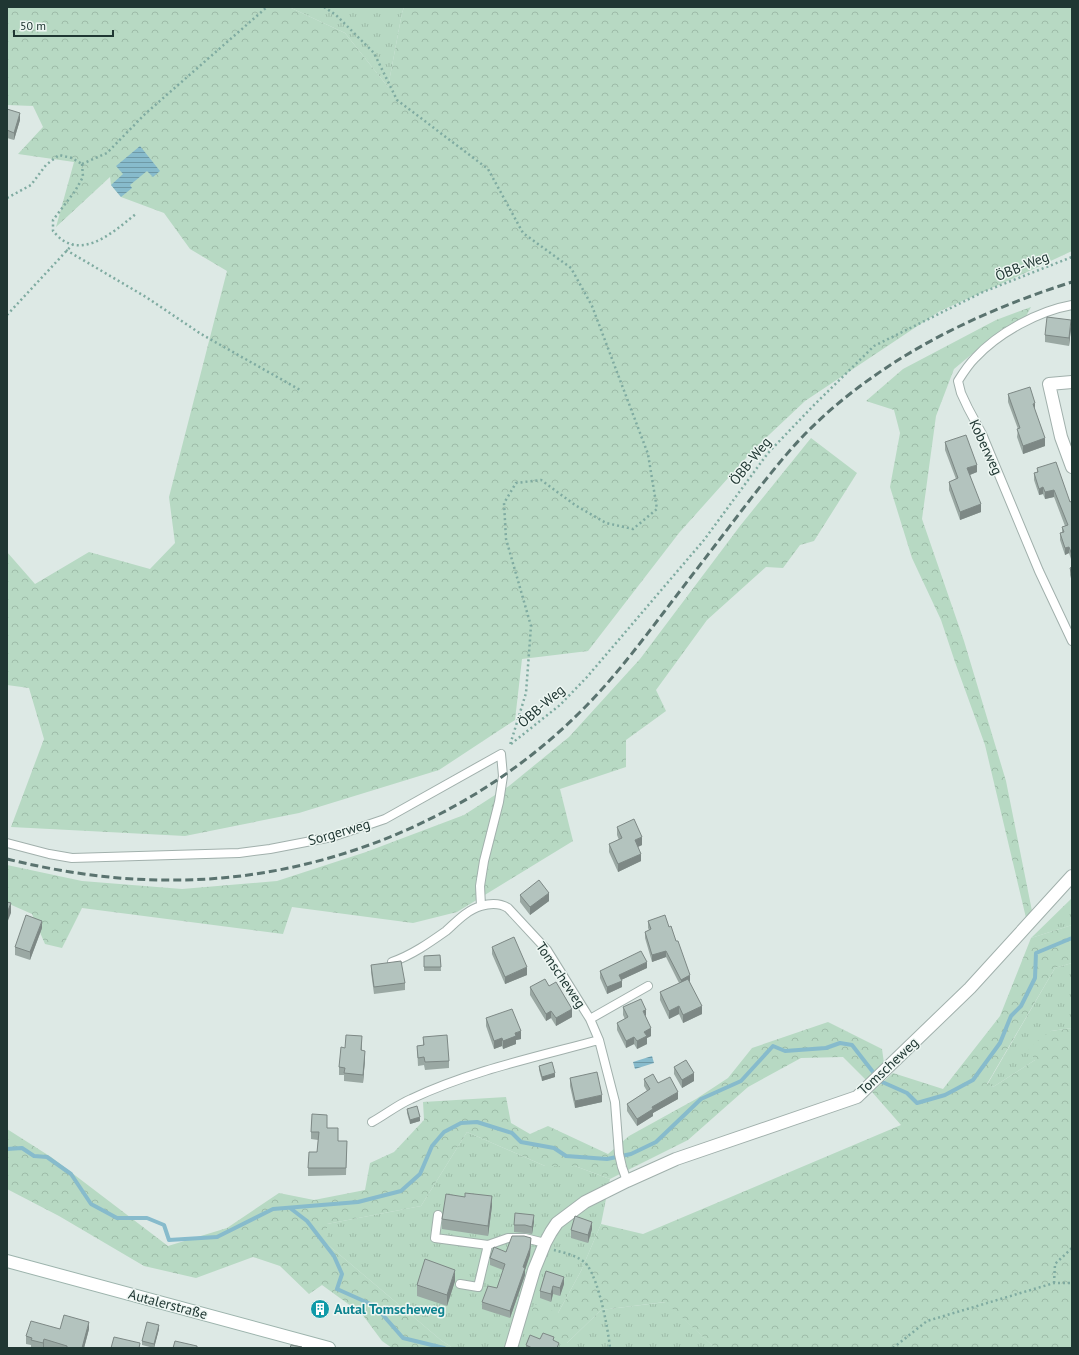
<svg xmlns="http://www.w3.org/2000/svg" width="1079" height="1355" font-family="'PT Sans',sans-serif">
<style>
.grass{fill:url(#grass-tufts)}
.forest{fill:url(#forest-crowns)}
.water{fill:url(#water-rules)}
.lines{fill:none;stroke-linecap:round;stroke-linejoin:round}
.stream{stroke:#87bbcc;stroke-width:4}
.service-casing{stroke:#a1b0ac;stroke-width:10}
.minor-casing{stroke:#a1b0ac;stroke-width:14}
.secondary-casing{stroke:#9db4ad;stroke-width:14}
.path{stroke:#7faba1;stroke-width:2.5;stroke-dasharray:2 3;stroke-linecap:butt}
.service{stroke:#fff;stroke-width:8}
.minor{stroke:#fff;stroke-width:12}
.secondary{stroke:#fff;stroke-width:12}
.rail{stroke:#5a736f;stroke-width:3;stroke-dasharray:8 4;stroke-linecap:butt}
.wall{fill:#9aa8a3}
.shaded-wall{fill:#7d8885}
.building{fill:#b3c3be;stroke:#7d8885}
.labels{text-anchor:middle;stroke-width:3;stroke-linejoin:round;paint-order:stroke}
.street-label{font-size:14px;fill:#203733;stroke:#edf6f2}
.culture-label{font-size:14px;font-weight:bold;fill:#0d838f;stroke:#edf6f2;text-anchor:start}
</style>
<defs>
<pattern id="grass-tufts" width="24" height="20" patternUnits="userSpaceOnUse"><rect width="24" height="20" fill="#b7d9c3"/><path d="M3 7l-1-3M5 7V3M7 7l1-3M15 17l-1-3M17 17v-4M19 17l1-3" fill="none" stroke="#9dbba8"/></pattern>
<pattern id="forest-crowns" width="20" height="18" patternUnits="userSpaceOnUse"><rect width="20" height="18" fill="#b7d9c3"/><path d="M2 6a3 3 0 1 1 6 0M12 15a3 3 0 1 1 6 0" fill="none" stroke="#9dbba8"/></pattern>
<pattern id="water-rules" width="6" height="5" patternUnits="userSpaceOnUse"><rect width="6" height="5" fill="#87bbcc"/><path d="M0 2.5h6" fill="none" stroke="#6e99a6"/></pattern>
</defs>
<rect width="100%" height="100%" fill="#dde9e5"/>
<!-- grass -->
<path class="grass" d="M289,7H404L402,13L388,87L345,33Z
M1072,898V925L1031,938Z
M1072,963V1028L1051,1031L1035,1060L993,1087L987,1085L1055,968Z
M467,1132L545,1166H575L610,1179L601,1224L581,1271L558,1313L567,1343L601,1310L666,1302L715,1348H453L442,1341L327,1244V1224L421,1206Z"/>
<!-- forest -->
<path class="forest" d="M7,7H289L345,33L388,87L402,13L404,7H1072V251L1025,273L940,311L805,401L754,449L679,533L588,651L522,659L515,720L439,770L299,813L185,836L11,827L44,739L29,688L7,685V552L35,584L89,552L150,569L175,543L169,497L227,271L190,249L164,213L121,197L111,185L110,177L56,227L74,162L18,154L43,127L33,106L7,105Z
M1031,307L1024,320L1002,329L954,369L936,416L922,519L964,641L1006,781L1033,916L1027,922L985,745L955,662L941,620L912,558L890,487L900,433L894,410L866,401L903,369L996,320Z
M811,438L857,473L814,541L800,545L783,568L766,567L707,620L656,690L666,711L626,740V767L560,789L573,841L457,912L413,923L292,907L283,934L82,908L62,948L45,944L32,914L7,903V865L82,881L182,889L277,881L366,852L464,815L509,786L569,737L640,659L740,526Z
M1072,925V963L1055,968L987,1084L993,1087L1035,1060L1028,1048L1051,1031L1072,1028V1348H715L665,1302L601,1310L567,1343L525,1332L534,1304L558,1313L581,1271L601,1224L643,1234L901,1125L872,1092L893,1073L943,1089L1000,1016L1031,938Z
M828,1022L882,1049L884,1063L866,1080L843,1057L801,1058L748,1087L688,1140L610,1179L575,1166H545L467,1132L421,1206L327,1224V1244L442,1341L453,1348H392L382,1341L362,1314L322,1285L309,1294L280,1266L253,1257L196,1278L144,1266L59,1216L7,1189V1129L51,1157L168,1246L227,1228L279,1193L314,1200L365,1190L370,1163L394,1152L424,1120L423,1102L506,1097L511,1123L530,1134L548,1126L608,1154L629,1136L696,1099L728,1078L752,1048Z"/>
<!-- water -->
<path class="water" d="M140,146L160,171L153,177L147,171L130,185L132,188L121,197L111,185L123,174L116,166Z
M652,1056L654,1063L635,1069L633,1062Z"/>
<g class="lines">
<!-- stream -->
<path class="stream" d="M7,1149L22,1148L34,1156L47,1157L71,1174L91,1204L117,1218H147L164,1225L169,1240L217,1237L273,1209L358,1202L401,1191L420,1174L432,1146L444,1132L461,1123L477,1122L512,1133L521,1142L554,1148L566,1156L607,1159L631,1154L656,1142L701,1099L741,1081L773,1046L785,1051L826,1048L840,1043L852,1045L880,1081L907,1093L917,1103L945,1095L973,1080L1000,1043L1011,1016L1021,1006L1035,978L1036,953L1072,938
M290,1208L307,1221L334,1256L342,1274L337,1289L375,1306L403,1338L444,1348"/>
<!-- service casing -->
<g class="service-casing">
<path id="service" d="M1072,305C1038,311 998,333 975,358C968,365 963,373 958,381L961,393L968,408L982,434L1039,571L1072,641
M7,843L49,854L72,858L239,853L270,849L332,837L385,819L501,754L503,776L499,802L484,861L480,886L481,906
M392,962C412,955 429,943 446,931C456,922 467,910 481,906C491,903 500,903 508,908L547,950L590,1019L599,1040L615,1102L619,1154L622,1167L627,1181
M590,1019L648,986
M372,1122C385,1115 397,1105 411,1099C470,1071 536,1057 599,1040
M438,1215L435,1238L488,1245L508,1238H525L545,1243
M460,1284L478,1287L488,1245"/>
</g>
<!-- minor casing -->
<g class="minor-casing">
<path id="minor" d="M1072,382L1049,384L1061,437L1072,467
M511,1348L534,1270L545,1243L551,1232L557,1223L585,1202L627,1181L676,1159L857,1097L970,988L1072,876"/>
</g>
<!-- secondary casing -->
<g class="secondary-casing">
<path id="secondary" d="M7,1261L329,1348"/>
</g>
<!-- path -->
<path class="path" d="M324,7L336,15L374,53L397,100L488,169L523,233L571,268L592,306L648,454L657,509L633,529L606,523L575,505L541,480L516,483L504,503L506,539L531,626L526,693L510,745
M82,164L107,153L145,114L267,7
M82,164L83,177L75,191L53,220V231C56,234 60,239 64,241C89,256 118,228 137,213
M7,198L31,185L46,165L59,155L72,158L82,164
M66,250L146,297L201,334L302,391
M7,315L72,245
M511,744L560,705L587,677L704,540L768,453L814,405L874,346L983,292L1072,257
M554,1250C565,1253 580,1256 587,1265C599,1281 608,1328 610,1348
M1054,1283L1055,1264L1072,1248
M893,1348L927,1321L1054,1283H1072"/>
<!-- service -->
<use href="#service" class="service"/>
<!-- minor -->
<use href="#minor" class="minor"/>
<!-- secondary -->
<use href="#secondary" class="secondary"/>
<!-- rail -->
<path class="rail" d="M7,859C60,872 113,880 167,880C324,882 482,815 590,702C617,674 641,642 664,612C689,579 714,547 739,514C760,487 781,459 805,434C878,360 974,313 1072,282"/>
</g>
<!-- wall -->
<path class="wall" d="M7,109L20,120L14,140L7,138Z
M1071,328L1069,346L1045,342V335Z
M1008,394L1035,410L1045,446L1023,454L1017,437L1018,429L1008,402Z
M1071,421H1072V432L1071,429Z
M945,442L977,472L970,475L981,512L960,520L949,490V482L956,479L945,450Z
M1037,468L1070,502L1072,501V562L1069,553L1065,555L1060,540V533H1062V527L1065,526L1054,497L1045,499L1043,494L1039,495L1034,480V473L1037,472Z
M1072,567V582L1070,575V568Z
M617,827L642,845L638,847L641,861L618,872L609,852V844L619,840L617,835Z
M520,895L549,901L530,915L520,902Z
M648,921L669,927L676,941L690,982V983L702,1014L683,1023L679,1014L669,1019L660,1000V992L679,983L666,957L652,962L645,938V932L649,930L648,928Z
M42,928L30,960L15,955V947Z
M492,947L527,975L505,984L492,954Z
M440,955L441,971H424V956Z
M371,965L405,983V990L374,994L371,972Z
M647,968L621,980L622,987L607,994L600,978V971Z
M549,986L572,1017L556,1026L551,1018L546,1021L530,995V987Z
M623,1007L646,1017L651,1036L647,1038V1044L637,1049L634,1044L626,1048L617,1030V1023L625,1019L623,1015Z
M486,1018L521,1039L516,1040V1044L503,1049L502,1046L494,1049L486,1026Z
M423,1037L449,1061V1068L425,1070L424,1065L418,1066L417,1046L423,1045Z
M362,1044V1051L365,1059L363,1083L344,1081V1075H339V1067Z
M539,1066L555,1077L542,1081L539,1070Z
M674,1067L694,1081L682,1088L674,1074Z
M570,1078L602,1102L575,1108L570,1086Z
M644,1079L658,1083L678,1099L653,1113V1116L637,1126L627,1111V1104L647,1091L644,1086Z
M407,1109L420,1121L410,1124L407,1113Z
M327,1128L338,1141H347L346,1175L308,1176V1168L317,1152L318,1140L311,1139V1132Z
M492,1206L488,1236L442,1229V1219Z
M534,1222L532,1234L525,1233L514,1232V1225Z
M592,1229L588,1243L571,1238V1230Z
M531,1245L530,1255L525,1270V1275L510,1318L482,1309V1302L497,1288L503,1270L490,1265V1258L506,1252Z
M546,1271L564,1284L560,1296L553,1294L551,1302L540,1298V1291Z
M455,1281L447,1306L417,1296V1285Z
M60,1329H89L84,1348H47L44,1347L43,1348H31V1345L26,1344V1336Z
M159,1329L154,1348L142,1345V1341Z
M540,1339L559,1348H526V1345Z"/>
<!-- shaded-wall -->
<path class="shaded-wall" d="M20,113V120L14,140V133Z
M1071,320V328L1069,346V338Z
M1035,403V411L1033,404Z
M1045,438V446L1023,454V446Z
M977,465V472L967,476V468Z
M1043,487V494L1039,495V489Z
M1054,490V497L1045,499V492Z
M981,504V512L960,520V512Z
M1069,547V553L1065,555V548Z
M642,837V845L635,848V840Z
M641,854V861L618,872V864Z
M549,893V901L530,915V907Z
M11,903V913L7,923V913Z
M42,921V928L30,960V952Z
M666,951V957L652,962V955Z
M647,962V968L619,981V975Z
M527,967V975L505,984V977Z
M690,975V982L681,987V980Z
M622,981V987L607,994V987Z
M679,1006V1014L669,1019V1011Z
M702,1006V1014L683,1023V1015Z
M572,1009V1017L556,1026V1018Z
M646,1010V1017L643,1011Z
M551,1011V1018L546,1021V1014Z
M651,1028V1036L647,1038V1044L637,1049V1041L644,1032Z
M521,1031V1039L516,1040V1044L503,1049V1041L515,1033Z
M634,1037V1044L626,1048V1041Z
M502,1038V1046L494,1049V1041Z
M365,1051V1059L363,1083V1075Z
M555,1073V1077L542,1081V1077Z
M694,1073V1081L682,1088V1080Z
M678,1092V1099L653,1113V1116L637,1126V1119L652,1107Z
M602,1095V1102L575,1108V1101Z
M420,1117V1121L410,1124V1120Z
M492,1196V1206L488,1236V1226Z
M534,1215V1222L532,1234V1227Z
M592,1222V1229L588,1243V1235Z
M531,1238L530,1255L525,1270V1275L510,1318V1311Z
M455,1270V1281L447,1306V1295Z
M564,1277V1284L560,1296V1288Z
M553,1286V1294L551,1302V1294Z
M89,1322V1329L84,1348H82Z
M159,1325V1329L154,1348V1344Z
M44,1339V1347L43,1348V1343Z"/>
<!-- building -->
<path class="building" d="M7,109L20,113L14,133L7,130Z
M1047,317L1071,320L1069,338L1045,335Z
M1030,387L1035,403L1033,404L1045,438L1023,446L1017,429L1020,428L1008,394Z
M966,435L977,465L967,468L981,504L960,512L949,482L958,478L945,442Z
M1056,462L1070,502L1072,501V555L1069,547L1065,548L1060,533L1064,532L1062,527L1068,525L1054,490L1045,492L1043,487L1039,489L1034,473L1038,472L1037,468Z
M1072,567V575L1070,568Z
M634,819L642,837L635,840L641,854L618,864L609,844L622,838L617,827Z
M539,880L549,893L530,907L520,895Z
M7,902L11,903L7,913Z
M26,915L42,921L30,952L15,947Z
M665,915L669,927L671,926L676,941H678L690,975L681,980L666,951L652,955L645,932L651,929L648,921Z
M514,937L527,967L505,977L492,947Z
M641,951L647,962L619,975L622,981L607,987L600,971Z
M440,955L441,967H424V956Z
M401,961L405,983L374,987L371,965Z
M545,979L549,986L556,982L572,1009L556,1018L551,1011L546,1014L530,987Z
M688,979L702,1006L683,1015L679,1006L669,1011L660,992Z
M641,999L646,1010L643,1011L651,1028L644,1032L647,1036L637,1041L634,1037L626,1041L617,1023L628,1017L623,1007Z
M512,1009L521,1031L515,1033L516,1036L503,1041L502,1038L494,1041L486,1018Z
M346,1035L362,1036L361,1050L365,1051L363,1075L344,1073L345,1068L339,1067L341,1047L345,1048Z
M447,1035L449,1061L425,1062L424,1057L418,1058L417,1046L424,1045L423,1037Z
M686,1060L694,1073L682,1080L674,1067Z
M552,1062L555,1073L542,1077L539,1066Z
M597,1072L602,1095L575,1101L570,1078Z
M653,1074L658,1083L670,1077L678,1092L652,1107L653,1109L637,1119L627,1104L650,1089L644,1079Z
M417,1106L420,1117L410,1120L407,1109Z
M312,1114L327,1115V1128H338V1141H347L346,1168H308L309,1152H317L319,1132H311Z
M465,1193L492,1196L488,1226L442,1219L446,1194L465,1197Z
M515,1213L534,1215L532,1227L525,1225H514Z
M575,1216L592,1222L588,1235L571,1230Z
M512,1236H524L531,1238L530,1248L523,1267L525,1268L510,1311L482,1302L488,1286L497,1288L505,1264L490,1258L494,1247L506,1252Z
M425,1259L455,1270L447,1295L417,1285Z
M546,1271L564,1277L560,1288L553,1286L551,1294L540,1291Z
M64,1315L89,1322L82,1348H67V1346L44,1339L43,1343L31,1340L32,1338L26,1336L31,1321L60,1329Z
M147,1322L159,1325L154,1344L142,1341Z
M543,1333L554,1337L553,1340L559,1343L557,1348H532L526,1345L530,1335L540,1339Z
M114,1337L140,1343L139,1348H111Z
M175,1341L197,1346V1348H173Z
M291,1345L302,1347V1348H290Z"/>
<!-- icons -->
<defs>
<g id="building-disc" transform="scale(1)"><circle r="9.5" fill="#0f9aa8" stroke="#edf6f2"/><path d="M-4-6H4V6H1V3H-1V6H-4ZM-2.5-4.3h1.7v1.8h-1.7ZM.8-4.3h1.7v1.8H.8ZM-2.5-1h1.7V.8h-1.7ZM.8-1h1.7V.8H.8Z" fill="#fff"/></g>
</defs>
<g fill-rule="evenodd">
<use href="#building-disc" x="320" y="1309"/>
</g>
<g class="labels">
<!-- street labels -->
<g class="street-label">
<text transform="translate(1022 266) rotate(-22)" y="5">ÖBB-Weg</text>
<text transform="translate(986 447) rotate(65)" y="5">Koberweg</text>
<text transform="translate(750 461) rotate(-51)" y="5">ÖBB-Weg</text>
<text transform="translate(541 706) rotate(-41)" y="5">ÖBB-Weg</text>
<text transform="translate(339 832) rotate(-16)" y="5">Sorgerweg</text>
<text transform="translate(561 975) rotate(56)" y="5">Tomscheweg</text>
<text transform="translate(888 1066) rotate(-43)" y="5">Tomscheweg</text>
<text transform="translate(168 1304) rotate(15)" y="5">Autalerstraße</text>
</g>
<!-- culture labels -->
<g class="culture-label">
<text x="334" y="1314">Autal Tomscheweg</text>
</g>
</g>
<!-- border -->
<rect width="1079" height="1355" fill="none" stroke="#203733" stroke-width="16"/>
<!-- scale -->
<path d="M14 30v6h99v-6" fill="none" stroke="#203733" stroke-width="2"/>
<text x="20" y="30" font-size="12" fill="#203733" stroke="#edf6f2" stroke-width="3" paint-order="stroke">50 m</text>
</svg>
